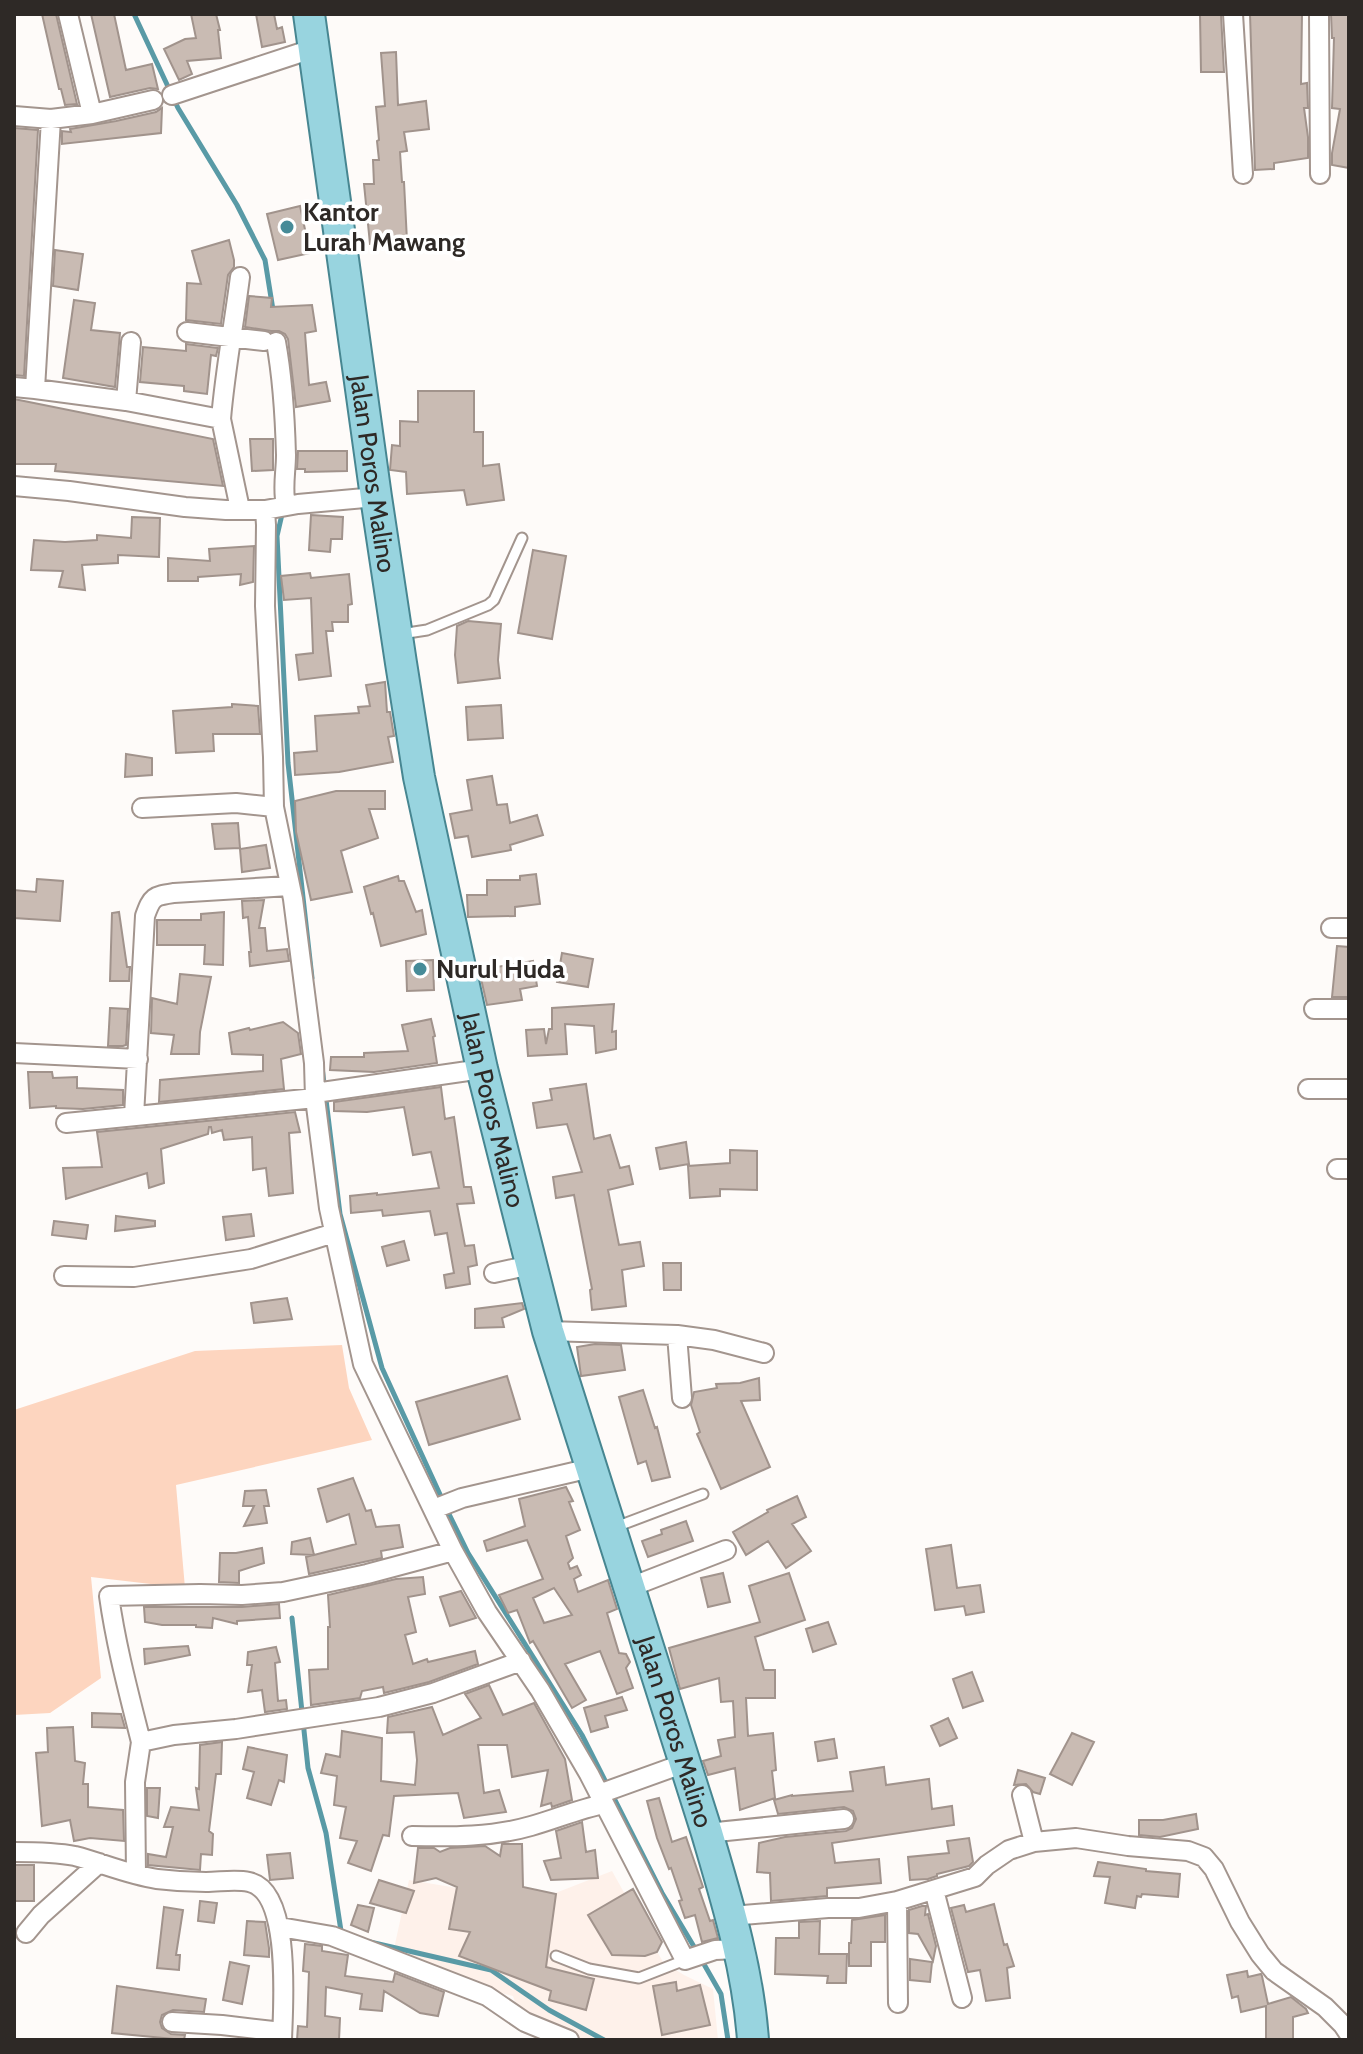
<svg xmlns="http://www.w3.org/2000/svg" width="1363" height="2054" font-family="Cabin,sans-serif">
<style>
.built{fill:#fef1ea}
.green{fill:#fdd5bf}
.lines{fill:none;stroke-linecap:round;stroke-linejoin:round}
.stream{stroke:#599aa6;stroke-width:5}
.building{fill:#c9bbb3;stroke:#a1938c;stroke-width:2;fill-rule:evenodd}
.service-casing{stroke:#a3958e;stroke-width:13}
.minor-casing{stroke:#a3958e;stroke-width:22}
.primary-casing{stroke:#478691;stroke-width:34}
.service{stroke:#fff;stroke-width:9}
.minor{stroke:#fff;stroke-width:18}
.primary{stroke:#98d4df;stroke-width:30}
.poi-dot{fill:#468b98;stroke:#fff;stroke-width:3}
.labels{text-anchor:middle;stroke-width:7;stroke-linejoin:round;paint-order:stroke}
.poi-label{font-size:26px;font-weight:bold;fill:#2e2926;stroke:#fff;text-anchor:start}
.street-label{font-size:26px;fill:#2e2926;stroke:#fff}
</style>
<rect width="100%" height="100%" fill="#fefbf9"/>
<!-- built -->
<path class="built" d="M612,1871L663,1962L684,1975L713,1989L718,2040H579L519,2014L513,1996L390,1967L409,1880L535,1901Z"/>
<!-- green -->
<path class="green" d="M342,1345L349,1388L372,1440L176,1485L185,1588L91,1577L101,1678L50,1713L14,1715V1410L195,1351Z"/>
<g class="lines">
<!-- stream -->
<path class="stream" d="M134,14L178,108L237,205L265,260L273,310
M283,510L277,536L288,763L312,978
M322,1067L340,1214L382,1368L443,1501
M447,1510L468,1553L582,1735L662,1893L696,1950
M292,1618L308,1768L326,1833L341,1931L346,1933
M370,1942L491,1970L549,2010L604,2040
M701,1959L721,1994L728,2040"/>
</g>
<!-- building -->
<path class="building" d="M42,14H56L77,104L65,105L61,89H59Z
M91,14H114L126,70L152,64L158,89L150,88L110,97Z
M191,14H216L220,30H218L221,58L187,61L192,74L179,80L164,49L185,39L196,38Z
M256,14H274L277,29L282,27L285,42L262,47Z
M1200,14H1221L1224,72H1201Z
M1250,14H1302L1301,84L1307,83L1308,108H1304L1308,137V158L1274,163V169L1255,170Z
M1331,14H1349V168L1332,165V153L1340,109L1332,108L1334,38H1332Z
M396,52L398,105L426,101L429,129L404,132L407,151L400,152L402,182H404L407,241L370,244L364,184H374L373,160H379L377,141L379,140L376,107L385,106L381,53Z
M162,108L161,133L62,144V131L71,132L70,129L116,121L156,112Z
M14,128L38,130L24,376L14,375Z
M300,206L310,253L278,260L267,214Z
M229,240L234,260V267L228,275L221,324L186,320L187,283L201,284L192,251Z
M55,250L83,254L78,290L53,286Z
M249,296L272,298L271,307L312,305L316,331L305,333L309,385L326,382L330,401L296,407L288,339L285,334L279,331H271L245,327Z
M74,300L95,303L91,330L120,333L115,387L63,378Z
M186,344L218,348L216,356L211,355L207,394L184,391V386L140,382L143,347L186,351Z
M418,391H474V432H483V466L499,464L504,500L467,505L464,490L407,494L406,472L390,470L392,445L400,446V421L418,422Z
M14,399L213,439L223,486L55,471L56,464H14Z
M250,439H273V470L252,471Z
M298,451H347V471L305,472V469H297Z
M311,515L343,517L342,539H331L330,552L309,550Z
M132,517L160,518L159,557L118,555V563L82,565L85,590L59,587L63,571L31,570L34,540L65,542L97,540V535L131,538Z
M254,546L253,582L240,585L241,574L198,577V581H168V558L210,561L209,549Z
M533,550L566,556L552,639L518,633Z
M310,573L311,578L349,574L352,604L348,605V622H332L333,631H326L331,676L299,680L296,655L313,653L311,598L284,600L281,576Z
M468,621L501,624L498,660L500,678L458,683L455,655L457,626Z
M385,682L387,712H390L394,736L388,737L393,762L339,772L295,775L294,753L317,751L315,716L359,713L358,707L370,706L366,685Z
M232,704L258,706L260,734H213L214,751L176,753L173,711L232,707Z
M501,705L503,738L468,740L466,707Z
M126,754L152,758V775L125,777Z
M492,776L497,805L507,804L510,823L537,815L543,835L510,845L511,850L472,857L468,836L455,838L450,814L472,810L467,780Z
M336,791H385V809H369L378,838L341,851L352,892L311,900L296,832L295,801Z
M238,823L240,848L215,849L212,824Z
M266,845L270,868L242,872L240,849Z
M536,874L540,904L515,907V916L468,917L467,895H487V880H520V876Z
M398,876L399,881H404L416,912L422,910L426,934L381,946L373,913L371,914L364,887Z
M37,879L63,881L60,921L14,918V890L36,892Z
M264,900L259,928H265L267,951L287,949L289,961L250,966L249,952H251L248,917L243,918L242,901Z
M119,912L127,967H130L129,981H110L112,913Z
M224,912L223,965L204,964L205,945H157V920H201V914Z
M1337,946L1349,947V997H1332Z
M562,953L593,959L588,987L557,982Z
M433,960L434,990L407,991L406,961Z
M533,961L537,986L520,989L522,1000L487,1005L479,970Z
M180,974L211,977L200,1032L199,1054H171L174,1035L151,1033L152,998L177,1004Z
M614,1004L612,1032L616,1031V1049L596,1053L594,1026L565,1024L567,1054L528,1056L526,1030L544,1029L546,1044L549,1029H552V1008Z
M110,1008L128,1009L126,1045L123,1046H108Z
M431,1019L435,1036L433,1037L437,1063L374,1072L330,1070L331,1057H364V1053L408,1051L402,1025Z
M283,1022L298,1033L301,1054L281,1059L284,1089L159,1102L160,1080L263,1071V1055L232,1054L229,1033L249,1028L250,1030Z
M28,1072H52L53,1078L77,1077V1088L123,1090V1105L83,1109L56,1108V1106L30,1108Z
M586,1084L594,1139L610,1135L620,1168L629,1166L633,1184L608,1190L619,1245L640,1242L644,1266L622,1270L626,1306L592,1310L590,1290L592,1289L574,1195L556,1198L553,1177L582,1172L567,1124L537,1128L533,1103L552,1100L550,1089Z
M441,1087L445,1119L454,1117L464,1187H471L474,1203L457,1204L465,1246L474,1245L477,1265L468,1267L470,1284L446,1288L444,1275L454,1273L447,1233L435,1235L430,1211L383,1216L382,1210L351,1213L350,1196L377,1193V1195L439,1188L431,1152L413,1155L404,1107L367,1112L334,1111V1102Z
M295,1112L300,1132L289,1133L293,1193L269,1196L266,1168L253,1170L252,1137L224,1140L222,1130L212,1133L211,1127H209L208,1134L161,1149L164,1183L149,1188L147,1173L66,1199L63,1168L102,1167L97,1132Z
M686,1142L689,1164L660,1169L656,1148Z
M730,1150L757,1151V1190L720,1189V1196L690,1198L688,1166L730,1163Z
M251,1214L254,1236L226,1240L223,1217Z
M116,1216L155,1221V1226L115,1231Z
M54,1221L88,1225L86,1239L52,1235Z
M404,1241L409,1260L387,1266L382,1247Z
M663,1263H681V1290H664Z
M287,1298L292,1319L254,1323L251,1303Z
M522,1303L524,1309L502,1318L504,1327L475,1328V1309Z
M595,1344L621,1345L625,1370L581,1376L577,1347Z
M507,1376L520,1419L429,1445L416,1402Z
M759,1378L760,1400L741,1401L770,1467L721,1489L697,1434L700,1432L691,1405L694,1392L717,1388L716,1384L740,1383Z
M643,1390L655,1428L657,1427L670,1477L652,1481L646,1461L638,1464L619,1397Z
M353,1478L366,1511L371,1510L376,1527L399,1525L403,1547L381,1551L382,1558L309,1574L306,1557L313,1555L291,1554L292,1542L310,1538L314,1555L356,1544L349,1514L327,1522L318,1489Z
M566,1487L573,1501L569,1502L580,1530L566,1536L573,1558L568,1563L570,1569L577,1566L581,1575L574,1579L578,1592L608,1580L617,1609L607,1613L619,1653L626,1654L630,1662L626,1668L633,1688L617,1694L600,1651L565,1664L586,1700L572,1708L533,1641L530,1643L517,1610L508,1613L499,1595L543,1579L527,1540L487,1551L484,1541L525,1526L519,1499ZM554,1588L572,1615L544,1623L533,1598Z
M266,1490L269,1506H264L267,1523L244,1526L254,1506H243L245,1491Z
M797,1496L806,1517L792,1524L811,1551L786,1568L768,1541L746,1555L733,1532L768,1512L767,1510Z
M686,1521L693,1541L648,1557L642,1541L662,1534L661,1530Z
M951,1545L957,1588L980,1585L984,1612L966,1615L964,1606L935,1610L926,1549Z
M262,1548L264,1563L239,1571V1583L219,1582L220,1553H236Z
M723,1573L730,1602L708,1607L701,1578Z
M789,1573L805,1620L755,1637L764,1670H775V1698H746L748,1736L773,1733L776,1770L772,1771L775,1798L740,1810L735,1768L708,1775L703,1761L721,1756L718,1740L735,1737L733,1701L721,1702L719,1678L680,1689L669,1648L760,1622L749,1586Z
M423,1577L425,1594L408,1597L416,1632L405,1635L413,1664L427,1659L428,1662L475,1651L478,1664L429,1682L384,1693L383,1687L362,1691L360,1698L311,1705L309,1670L328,1669V1627H330L328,1595L396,1579Z
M461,1591L476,1618L450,1626L440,1597Z
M279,1604L280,1618L237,1621V1624L213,1618L212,1628L196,1627V1625H162L145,1622L144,1607H242Z
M828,1622L836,1644L813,1652L806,1629Z
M188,1646L190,1655L145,1664L144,1649Z
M276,1647L280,1662L275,1663L278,1701L286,1700L287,1709L265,1712L262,1690L248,1692L252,1665H247L248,1652Z
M972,1672L983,1701L963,1708L953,1679Z
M489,1685L503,1715L534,1703L565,1759L572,1800L552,1807L551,1803L541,1806L548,1770L512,1777L507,1745H478L484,1793L499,1790L506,1812L464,1818L458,1793L394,1796L389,1836L383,1835L371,1871L348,1863L357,1841L340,1838L346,1807L334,1805L337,1776L321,1773L326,1754L340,1757L342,1731L382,1738L381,1781L415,1785L417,1760L414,1732L387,1733L388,1717L432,1707L443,1735L481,1718L465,1694Z
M622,1697L627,1710L605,1716L608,1727L591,1732L584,1708Z
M92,1713L121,1714L125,1728L92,1727Z
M948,1718L957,1738L940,1746L931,1726Z
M73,1727L75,1761L85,1763L83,1784H88V1807L123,1810L124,1841L90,1838L74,1841L70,1820L42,1826L36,1753L48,1752L47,1728Z
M1072,1733L1094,1742L1072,1785L1050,1774Z
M834,1739L837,1758L818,1761L815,1742Z
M222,1742L221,1774H216L209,1831L213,1834L212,1855L201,1854L200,1870L148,1865V1854L166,1857L173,1827H164L171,1807L199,1810L196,1788L199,1789L200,1745Z
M248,1747L287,1755L284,1782L279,1780L271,1805L247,1798L254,1772L243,1769Z
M884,1767L886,1785L929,1779L932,1809L952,1806L954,1825L832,1843L835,1863L879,1859L881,1883L827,1888V1896L771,1901L770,1873L757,1872L759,1843L785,1837L846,1831L852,1828L856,1819L853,1811L844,1807L778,1814L774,1800L792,1795V1796L853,1791L850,1772Z
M1018,1770L1045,1778L1040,1794L1033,1792L1026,1784L1014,1785Z
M147,1788H160L158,1818L147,1816Z
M659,1798L672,1842L686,1837L703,1887L699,1889L710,1921L713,1920L718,1938L702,1942L695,1915L685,1918L679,1901L682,1900L671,1868L669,1869L657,1838L647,1801Z
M1196,1814L1198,1829L1160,1837L1139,1835V1820H1163Z
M582,1822L586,1852L595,1850L598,1878L551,1880L544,1861L561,1858L556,1831Z
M969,1838L973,1862L969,1866L937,1874V1876L928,1879L910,1880L908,1857L949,1853L947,1841Z
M502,1844H522L523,1887L556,1894L546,1967L594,1979L586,2010L549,2000L551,1991L459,1956L470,1932L449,1929L457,1887L436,1878L414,1883L418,1848H434L440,1852L450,1848L485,1846L500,1856Z
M290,1853L293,1878L270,1880L267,1855Z
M1098,1862L1146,1869V1871L1180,1874L1178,1897L1142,1894L1141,1897L1137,1896L1135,1908L1105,1903L1110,1877L1094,1876Z
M15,1865H34V1901H15Z
M379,1880L414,1891L406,1913L370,1903Z
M633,1889L662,1942L657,1952L645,1956L612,1955L588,1915Z
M200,1901L217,1903L214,1923L198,1921Z
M994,1904L1004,1945L1007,1944L1014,1966L1007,1968L1010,1998L986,2001L980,1970L968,1972L951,1908L964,1905L966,1912Z
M358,1905L374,1908L368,1932L351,1925Z
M922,1906H926L925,1915L928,1914L936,1946L933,1961L918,1934L909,1933V1910Z
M164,1907L183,1910L176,1955H180L179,1970L157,1968Z
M885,1915V1942H871V1966H849V1943H851L852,1920Z
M247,1921L265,1922L269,1948V1957L244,1955Z
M820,1921L819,1954H847L846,1983H827L828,1976L775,1974L776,1938H799V1922Z
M305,1944L322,1946V1951L348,1955L345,1976L393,1982L395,1973L444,1992L438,2016L420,2013L384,1991L382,2011L360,2009L362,1994L326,1987L325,2016L340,2018L339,2040H297L298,2026L307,2027L309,1972L303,1971Z
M910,1959L932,1962L930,1982L910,1980Z
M230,1962L249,1966L242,2004L223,2000Z
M1247,1971L1248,1977L1261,1974L1262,1976L1268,2004L1291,1997L1306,2009L1308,2013L1293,2017V2040H1266V2006L1241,2012L1238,1996L1232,1998L1227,1975Z
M676,1982L677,1991L700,1985L710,2025L662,2035L653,1986Z
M117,1986L206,1999L204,2012L173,2010L162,2015L160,2022L162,2028L171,2034L185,2035L184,2040L112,2033Z"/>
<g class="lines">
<!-- service casing -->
<g class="service-casing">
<path id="service" d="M401,634L427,630L488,605L494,600L522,538
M613,1528L703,1494
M556,1956L589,1969L639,1978L685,1960"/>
</g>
<!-- minor casing -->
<g class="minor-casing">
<path id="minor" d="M68,14L92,114
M1233,14L1243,174
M1319,14L1320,174
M172,95L315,48
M14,116L51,119L92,114L153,100
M51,119L35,389L126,401L221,419L240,509
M187,332L264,341
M276,342C283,380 285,418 286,455C286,472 282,489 286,505
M14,387L35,389
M126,401L131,342
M221,419C225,371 234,324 240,277
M14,486L69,491L185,507L226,510H265L298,504L376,497
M265,510L266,525L265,606L273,757L274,807L293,899L314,1063L315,1098L329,1208L363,1364L453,1551L487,1612L540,1690L589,1774L685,1960L715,1950L739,1949
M142,808L236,803L274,807
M1331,928H1349
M1314,1009H1349
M14,1053L138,1059
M1308,1089H1349
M315,1093L482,1069
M134,1116L145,916C152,896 154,896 174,893L289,886
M66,1123L315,1098
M1337,1169H1349
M494,1273L531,1265
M64,1276L134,1277L251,1259L334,1233
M548,1331L677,1335L714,1340L764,1353
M677,1335L682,1398
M434,1509L462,1498L591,1468
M453,1551L367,1574L283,1592L242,1595L200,1594L109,1596C116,1646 129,1694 141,1742L174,1735L236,1729L379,1707L433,1693L521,1661
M628,1588L726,1550
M599,1794L685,1763
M1022,1795L1034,1842
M707,1833L844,1819
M412,1836C452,1837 493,1837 531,1826C556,1819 579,1809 604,1804
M14,1852C34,1852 55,1852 75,1856C102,1863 129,1875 157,1879C173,1881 190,1882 206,1882C220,1882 235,1879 249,1882C292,1891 283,2006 282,2040
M136,1874L135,1782L141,1742
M934,1890L962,1998
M897,1901L898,2003
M731,1916L828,1908H859L897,1901L975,1877L987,1865L1009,1850L1034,1842L1076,1838L1128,1846L1188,1851L1204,1857L1214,1869L1240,1922L1260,1954L1274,1971L1325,2007L1343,2025L1349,2034
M280,1927L332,1936L487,1996L525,2022L569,2040
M26,1933L41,1915L99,1863
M172,2022L222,2025L282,2032"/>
</g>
<!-- primary casing -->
<g class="primary-casing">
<g id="primary">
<path id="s1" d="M309,14L376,497L401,663L419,777L482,1069L548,1331L707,1833C727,1901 748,1969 753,2040"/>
</g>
</g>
<!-- service -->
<use href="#service" class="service"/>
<!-- minor -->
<use href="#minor" class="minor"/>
<!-- primary -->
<use href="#primary" class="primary"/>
</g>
<!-- markers -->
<g class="poi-dot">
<circle cx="287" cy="227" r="8"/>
<circle cx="420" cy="969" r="8"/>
</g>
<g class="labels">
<!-- poi labels -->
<g class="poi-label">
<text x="303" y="221">Kantor<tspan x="303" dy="30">Lurah Mawang</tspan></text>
<text x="436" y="978">Nurul Huda</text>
</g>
<!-- street labels -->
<g class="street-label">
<text dy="9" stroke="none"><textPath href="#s1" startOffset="464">Jalan Poros Malino</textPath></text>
<text dy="9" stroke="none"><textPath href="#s1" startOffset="1112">Jalan Poros Malino</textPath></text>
<text dy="9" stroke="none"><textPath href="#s1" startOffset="1760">Jalan Poros Malino</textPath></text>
</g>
</g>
<!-- border -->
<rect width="1363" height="2054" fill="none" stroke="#2e2926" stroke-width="32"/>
</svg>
